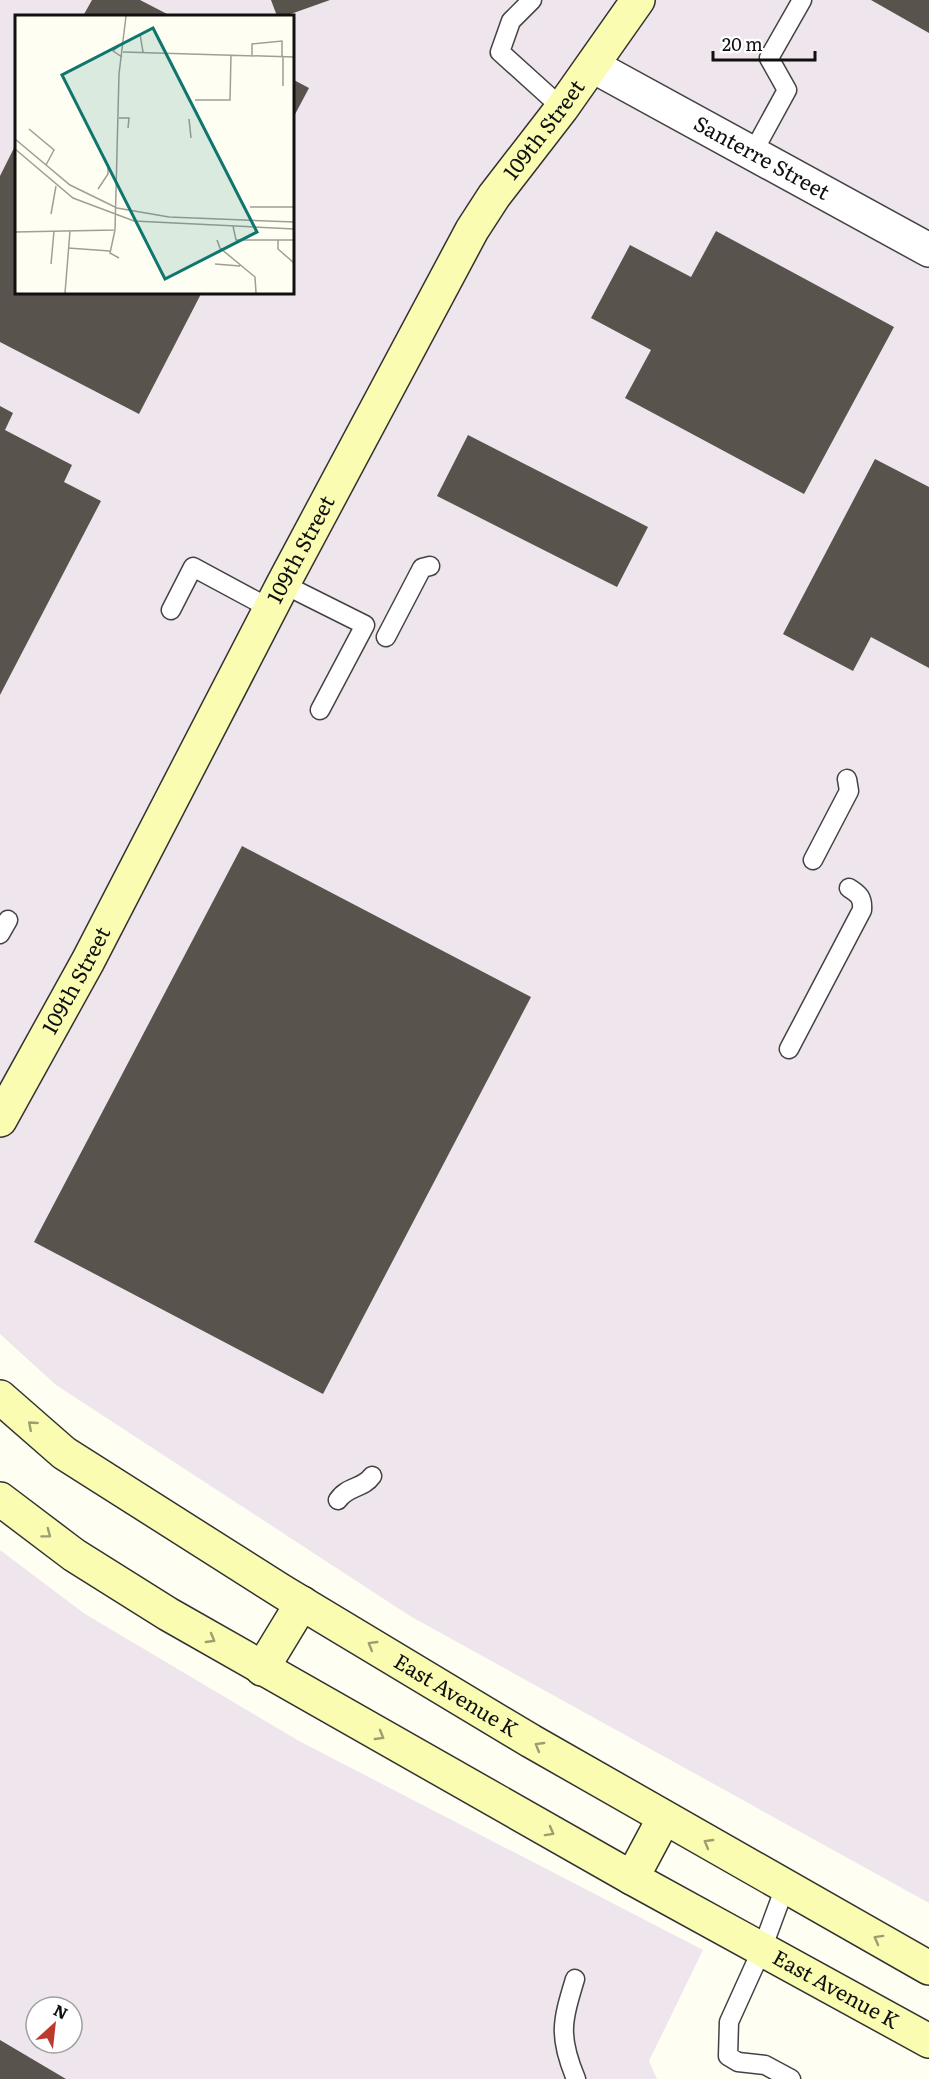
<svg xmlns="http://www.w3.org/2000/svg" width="929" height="2079" font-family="Literata,serif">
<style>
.industrial{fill:#eee5ed;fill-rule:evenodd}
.building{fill:#58534c}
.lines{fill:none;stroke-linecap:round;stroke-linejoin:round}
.lane-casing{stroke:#434343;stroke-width:21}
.street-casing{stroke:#434343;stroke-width:36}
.secondary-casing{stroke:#323232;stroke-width:36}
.lane{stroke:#fff;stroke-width:18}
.street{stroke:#fff;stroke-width:33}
.secondary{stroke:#fafcb1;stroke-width:33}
.oneway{stroke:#9c9e71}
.labels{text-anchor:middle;stroke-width:6;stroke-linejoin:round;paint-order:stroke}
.street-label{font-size:21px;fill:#101010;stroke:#fff}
.inset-road{fill:none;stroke:#9f9f98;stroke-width:1.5}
.view{fill:#0f766e;fill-opacity:0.15;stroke:#0f766e;stroke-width:3}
.inset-edge{fill:none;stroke:#101010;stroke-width:3}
</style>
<rect width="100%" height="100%" fill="#fffef3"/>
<!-- industrial -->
<path class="industrial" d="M0,0H929V1903L410,1616L56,1385L0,1334ZM16,16H292V292H16Z
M0,1550L85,1614L299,1741L703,1950L649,2061L657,2079H0ZM36,2007H72V2043H36Z"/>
<!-- building -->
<path class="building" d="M92,0H140L171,16H83Z
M271,0H330L285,16H277Z
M871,0H929V33Z
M292,79L309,88L292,120Z
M16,144V292H202L139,414L0,342V176Z
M716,231L894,327L804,494L625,398L651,350L591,318L630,245L691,277Z
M0,406L13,413L5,430L72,465L64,482L101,501L0,695Z
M468,435L648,527L617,587L437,496Z
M875,459L929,487V668L871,637L853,671L783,634Z
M242,846L531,997L323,1394L34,1242Z
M0,2040L66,2079H0Z"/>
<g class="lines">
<!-- lane casing -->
<g class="lane-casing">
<path id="lane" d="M532,0L511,21L500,52L562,108
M752,154L787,90L769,58L802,0
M283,584L365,625L320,710
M171,610L193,567L271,609
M386,637L422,568L430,566
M813,860L849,791L847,779
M0,934L8,920
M789,1049L862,910C863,898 859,894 849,888
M338,1500C347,1486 363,1489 372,1476
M785,1887L762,1949L729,2022L728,2056L738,2062L765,2065L791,2079
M575,1979C562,2022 558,2036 576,2079"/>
</g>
<!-- street casing -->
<g class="street-casing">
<g id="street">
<path id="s1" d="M593,66L929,250"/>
</g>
</g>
<!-- secondary casing -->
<g class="secondary-casing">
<g id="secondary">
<path id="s2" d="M0,1120L88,961L283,584L472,230L494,196L562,108L638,0"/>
<path id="s3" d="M0,1397L64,1453L283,1592L531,1741L929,1968"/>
<path id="s4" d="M0,1499L74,1555L168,1614L632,1878L929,2041"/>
<path d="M262,1669L302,1603"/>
<path d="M632,1878L664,1818"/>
</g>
</g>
<!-- lane -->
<use href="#lane" class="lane"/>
<!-- street -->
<use href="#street" class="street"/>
<!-- secondary -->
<use href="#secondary" class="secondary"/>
</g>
<!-- one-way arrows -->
<defs><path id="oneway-chevron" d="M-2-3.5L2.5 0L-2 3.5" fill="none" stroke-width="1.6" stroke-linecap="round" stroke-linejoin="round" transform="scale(1.5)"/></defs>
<g class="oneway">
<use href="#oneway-chevron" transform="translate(32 1425) rotate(-139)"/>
<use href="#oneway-chevron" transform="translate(47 1534) rotate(37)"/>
<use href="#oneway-chevron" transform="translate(211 1639) rotate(30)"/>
<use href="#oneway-chevron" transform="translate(372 1645) rotate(-149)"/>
<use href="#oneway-chevron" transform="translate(380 1736) rotate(30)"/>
<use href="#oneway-chevron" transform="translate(539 1746) rotate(-150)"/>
<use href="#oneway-chevron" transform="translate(550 1832) rotate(29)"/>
<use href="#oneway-chevron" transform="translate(708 1843) rotate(-150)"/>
<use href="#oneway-chevron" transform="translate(878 1939) rotate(-151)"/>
</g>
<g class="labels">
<!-- street labels -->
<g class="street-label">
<text dy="7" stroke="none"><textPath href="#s2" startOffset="1131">109th Street</textPath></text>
<text dy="7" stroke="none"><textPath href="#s1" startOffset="192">Santerre Street</textPath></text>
<text dy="7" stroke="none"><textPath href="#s2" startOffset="645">109th Street</textPath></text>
<text dy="7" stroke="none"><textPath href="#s2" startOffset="159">109th Street</textPath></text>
<text dy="7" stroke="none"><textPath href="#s3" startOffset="546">East Avenue K</textPath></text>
<text dy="7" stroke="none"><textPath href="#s4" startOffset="970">East Avenue K</textPath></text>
</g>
</g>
<!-- overview -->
<g transform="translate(15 15)">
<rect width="279" height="279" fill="#fffef3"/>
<path class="inset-road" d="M125,19L128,37M108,37L279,42M237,40V29L267,26V41M268,41V71M107,42L98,36L109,27M180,85H215L216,40M104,103H114L113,113M174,104L176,123M14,114L39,135L31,150M0,124L55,170L102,193L154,202L279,207M0,134L58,183L119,206L279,214M83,174L93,159V149M235,192H279M36,199L41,171M218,211L221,225H279M100,215L95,238L104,243M0,217L100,215L104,59L111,1M202,225L205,233L240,262L241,278M263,225V234L279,248M53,233L95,236M36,249L39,216M200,249L225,251M50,278L55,216"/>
<path class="view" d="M138,13L242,217L150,264L47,60Z"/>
<rect width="279" height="279" class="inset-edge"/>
</g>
<!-- north arrow -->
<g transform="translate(54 2025) rotate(27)"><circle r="28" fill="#ffffff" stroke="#9f9f9f" stroke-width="1.5"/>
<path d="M0-4.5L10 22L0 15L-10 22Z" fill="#bc392b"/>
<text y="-9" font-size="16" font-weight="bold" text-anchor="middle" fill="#101010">N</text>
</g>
<!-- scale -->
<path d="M713 51v9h102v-9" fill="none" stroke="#101010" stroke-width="3"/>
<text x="722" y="51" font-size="18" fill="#101010" stroke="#ffffff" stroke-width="4.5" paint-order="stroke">20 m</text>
</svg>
